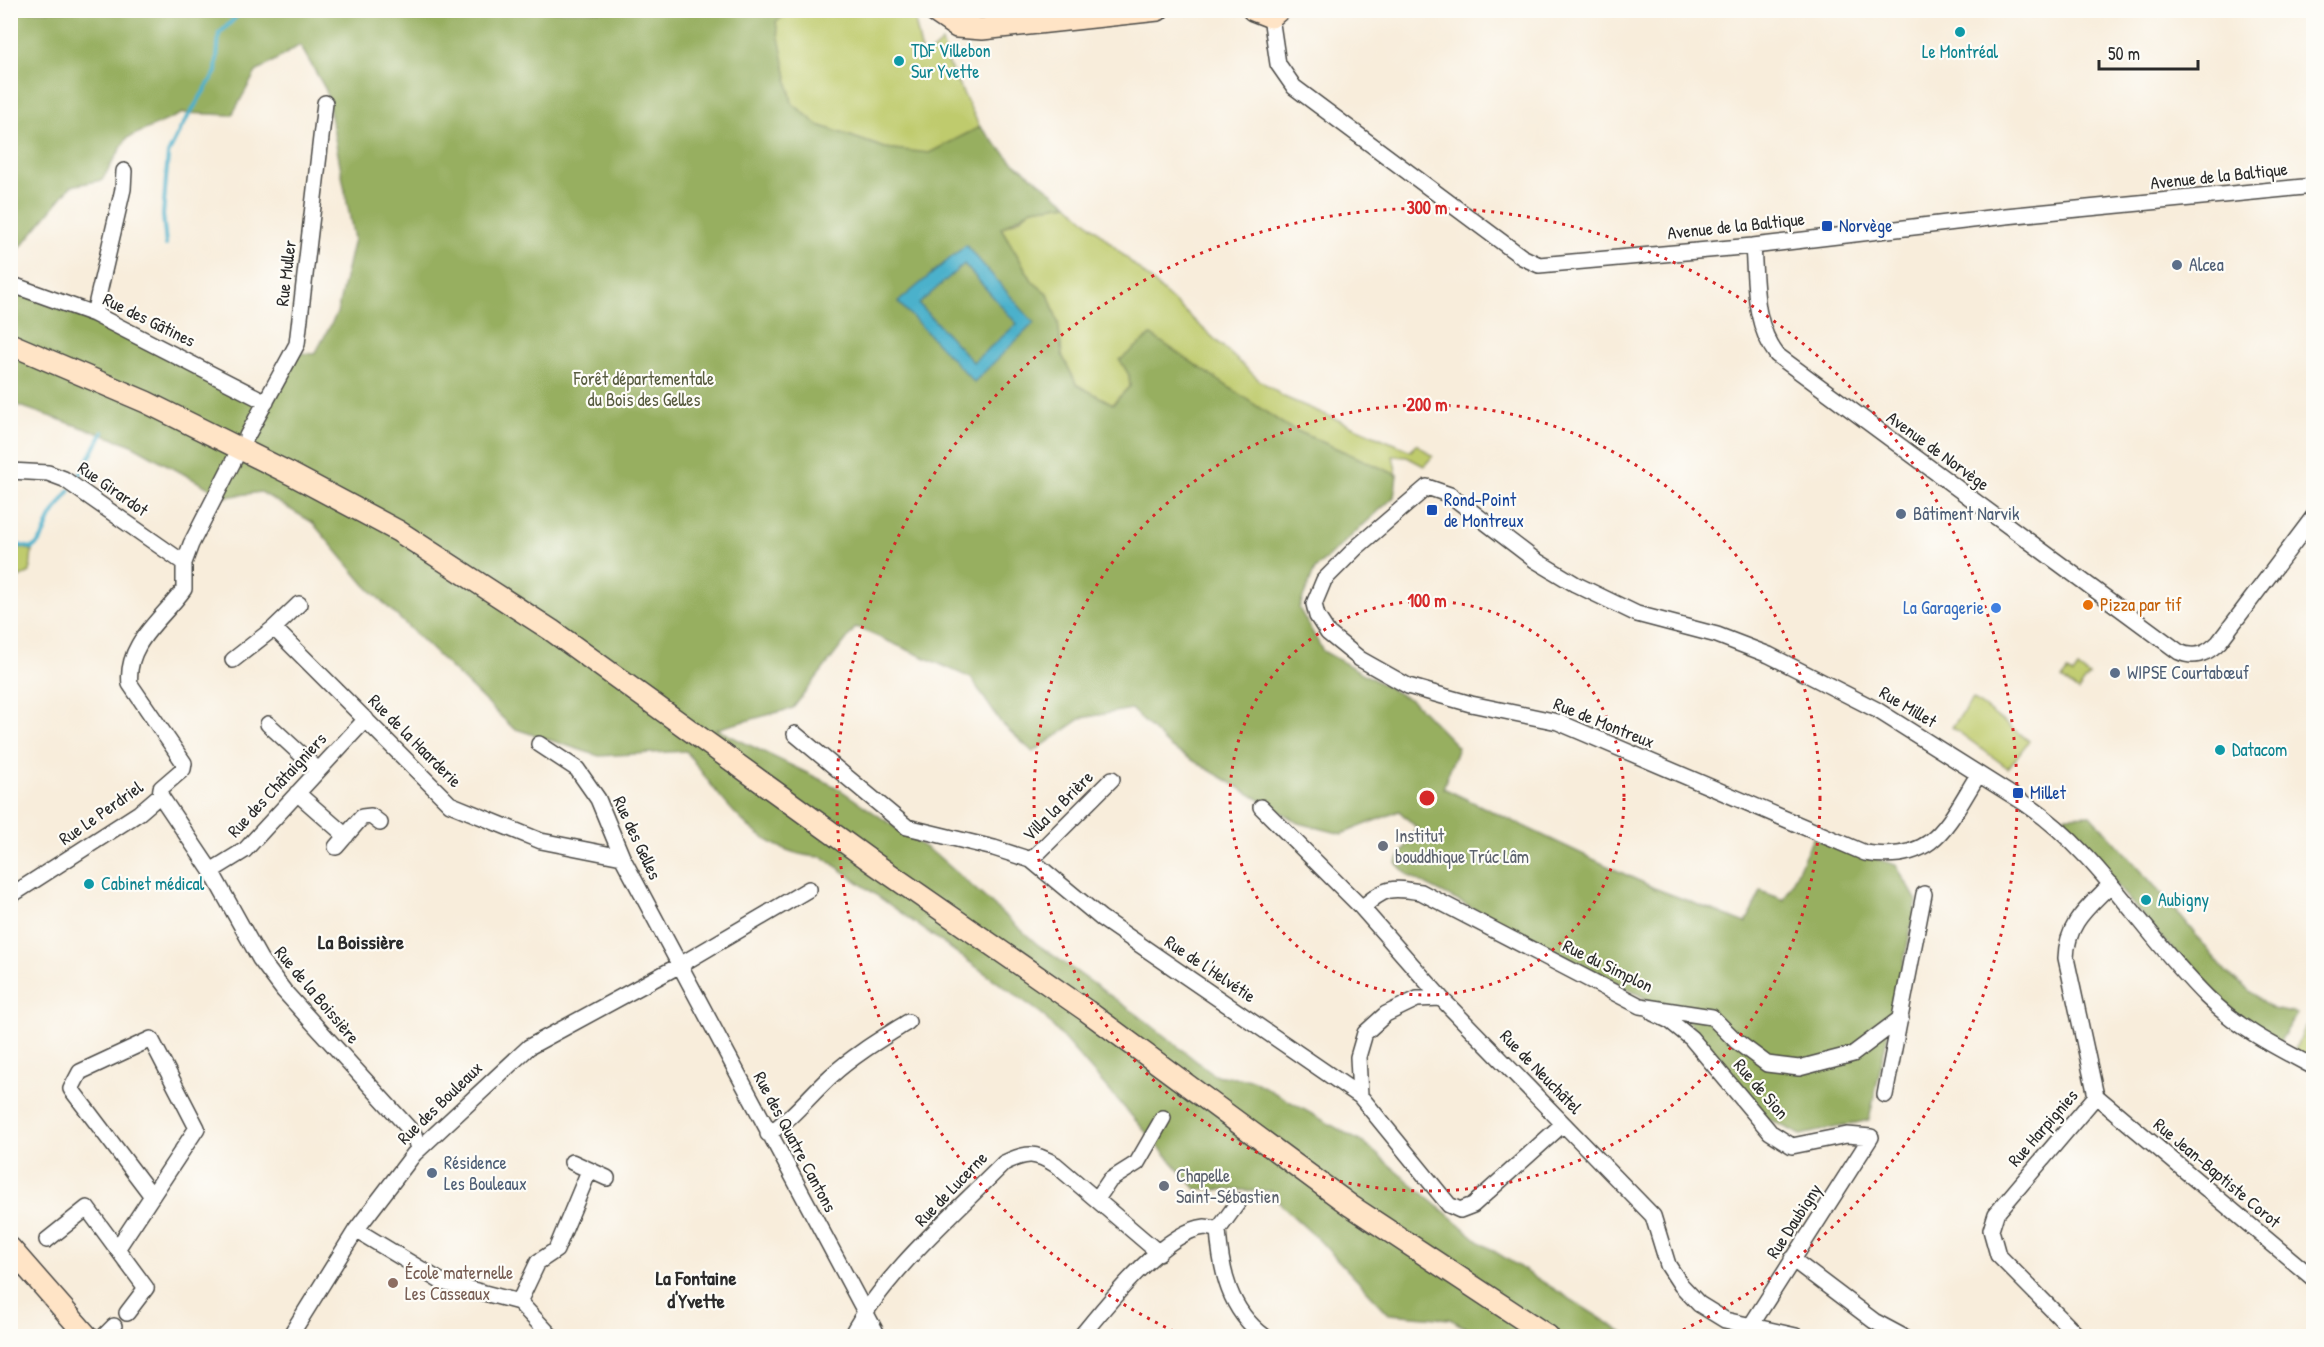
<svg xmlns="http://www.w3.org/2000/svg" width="2324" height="1347" font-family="'Patrick Hand',sans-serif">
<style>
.green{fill:#bfcb6d;stroke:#757b4c;stroke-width:1.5}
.forest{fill:#97af60;stroke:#616d46;stroke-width:1.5}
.water{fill:#4cb1cb;stroke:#3c6e7b;stroke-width:1.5;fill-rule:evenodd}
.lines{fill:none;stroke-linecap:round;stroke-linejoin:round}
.stream{stroke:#4cb1cb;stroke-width:4}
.street-casing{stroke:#4a4845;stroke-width:18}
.secondary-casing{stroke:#4a4845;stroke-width:24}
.street{stroke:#fff;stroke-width:15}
.secondary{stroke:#ffe4c6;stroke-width:21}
.ring{fill:none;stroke:#d62828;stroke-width:3;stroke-dasharray:3 6}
.culture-dot{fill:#0f9aa8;stroke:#fdfcf7;stroke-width:2}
.transit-dot{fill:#1a4fb4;stroke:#fdfcf7;stroke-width:2}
.service-dot{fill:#5c6f8a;stroke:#fdfcf7;stroke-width:2}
.food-dot{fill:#e8710a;stroke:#fdfcf7;stroke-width:2}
.shop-dot{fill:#3f7fe0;stroke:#fdfcf7;stroke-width:2}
.worship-dot{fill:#6b7280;stroke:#fdfcf7;stroke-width:2}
.education-dot{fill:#8d6e63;stroke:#fdfcf7;stroke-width:2}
.labels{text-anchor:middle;stroke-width:4.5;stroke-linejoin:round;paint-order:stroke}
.culture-label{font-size:18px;fill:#0d838f;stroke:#fdfcf7;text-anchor:start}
.street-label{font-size:18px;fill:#2b2b2b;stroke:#fdfcf7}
.transit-label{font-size:18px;fill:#164399;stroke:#fdfcf7;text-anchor:start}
.service-label{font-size:18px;fill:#4e5e75;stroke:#fdfcf7;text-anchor:start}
.park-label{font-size:18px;fill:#575b3f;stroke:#fdfcf7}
.food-label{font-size:18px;fill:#c56008;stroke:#fdfcf7;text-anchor:start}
.shop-label{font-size:18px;fill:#366cbe;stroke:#fdfcf7;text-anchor:end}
.worship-label{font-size:18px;fill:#5b616d;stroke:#fdfcf7;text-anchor:start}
.education-label{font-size:18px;fill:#785e54;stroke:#fdfcf7;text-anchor:start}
.neighbourhood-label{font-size:20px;font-weight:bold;fill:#2b2b2b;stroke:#fdfcf7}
.centre{fill:#d62828;stroke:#fdfcf7;stroke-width:3}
.ring-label{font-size:18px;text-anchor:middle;font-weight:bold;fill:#d62828;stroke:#fdfcf7;stroke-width:4.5;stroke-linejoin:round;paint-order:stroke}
</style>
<rect width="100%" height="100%" fill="#fdfcf7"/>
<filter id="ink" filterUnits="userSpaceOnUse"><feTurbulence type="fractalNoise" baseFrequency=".0167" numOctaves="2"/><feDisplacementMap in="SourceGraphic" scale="12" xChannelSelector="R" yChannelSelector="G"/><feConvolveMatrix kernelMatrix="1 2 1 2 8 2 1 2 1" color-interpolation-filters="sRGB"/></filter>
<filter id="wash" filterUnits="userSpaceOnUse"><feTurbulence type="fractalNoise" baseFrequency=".008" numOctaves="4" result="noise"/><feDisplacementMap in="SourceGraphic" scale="24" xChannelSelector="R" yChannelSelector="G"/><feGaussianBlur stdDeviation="1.35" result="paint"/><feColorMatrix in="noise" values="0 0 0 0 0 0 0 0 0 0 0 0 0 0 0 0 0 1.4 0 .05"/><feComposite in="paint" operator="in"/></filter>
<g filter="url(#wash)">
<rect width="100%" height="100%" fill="#f8eddb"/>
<!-- green -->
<path class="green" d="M791,11H913L923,59L942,42L950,67L980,127L929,154L885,148L818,125L792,103L775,22Z
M1068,204L1258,379L1284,397L1411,451L1416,444L1433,456L1424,466L1407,457L1393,456L1397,475L1288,427L1151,335L1129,375L1130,386L1112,404L1077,385L1062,355L1058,322L1048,294L1033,282L1001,228L1018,220L1032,209Z
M18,547L32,550L30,572L11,582V562Z
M2078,668L2089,676L2078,691L2062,679L2067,672L2073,675Z
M1973,699L2029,741L2008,768L1952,727Z
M2311,1019L2313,1020V1060L2295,1050L2302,1031Z"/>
<!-- forest -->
<path class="forest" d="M11,11H791L776,22L792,103L818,125L885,148L929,153L980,127L1012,161L1068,204L1032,209L1001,228L1033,282L1048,294L1058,322L1062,355L1077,385L1113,404L1130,386L1129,375L1120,360L1151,335L1288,427L1397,475L1394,497L1315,569L1299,608L1323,651L1414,702L1458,747L1443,788L1654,888L1746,923L1761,891L1784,900L1813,838L1896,865L1917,901L1869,1120L1801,1135L1762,1116L1739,1082L1689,1023L1609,978L1409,876L1396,863L1417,828L1399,811L1342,834L1299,823L1170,747L1131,709L1082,718L1033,752L1001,723L971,678L856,627L793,708L716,729L836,787L939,857L1037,944L1138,1015L1214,1075L1252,1080L1365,1144L1481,1243L1629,1336H1480L1450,1319L1389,1314L1318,1239L1282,1206L1271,1191L1196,1189L1042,1014L823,857C757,856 721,798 686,751L599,756L513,728L365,585L312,522L261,492L225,497L130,444L11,403V290L107,327L266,407L299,353L315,354L337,313L354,239L326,90L300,45L256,72L232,115L183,113L127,138L102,180L71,186L11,259Z
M2091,815L2169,902L2226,972L2272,1009L2297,1014L2279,1043L2221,1005L2066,828L2065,816Z"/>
<!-- water -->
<path class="water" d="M966,245L1034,323L974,382L898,302ZM964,264L1017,324L973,362L919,304Z"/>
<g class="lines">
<!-- stream -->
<path class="stream" d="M220,33L243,10
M166,245L163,215L168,154L181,128L216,72L219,33
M78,479L103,432
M10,556L17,545L32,548C46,539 44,528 52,515C58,506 64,498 70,490"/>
</g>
</g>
<g filter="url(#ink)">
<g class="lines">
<!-- street casing -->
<g class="street-casing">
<path id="street" d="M1271,17L1278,64L1294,87L1522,257L1539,265L1753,246L2006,216L2314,186
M1753,246C1756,284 1753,323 1777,355L2179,652C2195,659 2207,654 2219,642L2314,516
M10,284L94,314L266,402
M94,314L123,189L124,171
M247,436L297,344L325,103
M10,471L48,473L64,479L184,563
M274,628L450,804L541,841L622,857
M233,660L274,628L299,604
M268,724L318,770
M795,734L907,827L994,848L1031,860L1101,918L1360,1096L1449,1205L1460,1210L1473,1205L1563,1124
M539,744L577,769L598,799L622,857L878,1336
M1978,775C1947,825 1934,864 1865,853L1558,722L1471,704L1408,686L1360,659L1328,633L1317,616L1314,604L1324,580L1357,547L1427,487L1450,495L1535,560L1575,584L1637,614L1717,635L1769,655L1877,710L2026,804C2100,854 2144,935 2207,997C2238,1028 2276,1047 2314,1067
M297,793L346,836
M160,795L211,871L260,959L284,991L414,1134L418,1149
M1261,807L1362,908L1441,998L1653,1216L1668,1265L1681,1285L1699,1304L1725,1320L1796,1336
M336,847L362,817L371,816L380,823
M1031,860L1112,779
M211,871L245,850L366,719
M10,896L139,813L160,795L161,788L183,769L184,763L130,684C125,643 163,619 184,589V563L191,544L235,458
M1362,908C1385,887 1391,887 1421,892L1640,1006L1712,1017L1736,1041L1767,1064L1799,1068L1853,1054L1901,1018
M1653,1013L1670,1021L1691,1038L1770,1132L1792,1146L1847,1135L1871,1137L1750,1327L1736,1336
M1885,1095L1924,894
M1360,1096L1358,1057L1365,1033L1386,1014L1417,999L1441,998
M2096,1096L2314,1279
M2096,1096L2066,958C2067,922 2088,908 2111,884
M768,1134C793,1118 809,1096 831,1076C854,1055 881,1039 908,1022
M572,1162L607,1178
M1097,1199L1110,1180L1137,1163L1163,1118
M356,1230L442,1282L519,1302L551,1336
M1218,1230C1221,1271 1229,1310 1264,1336
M47,1240L87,1208L146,1288L127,1313
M117,1249L197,1128L151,1039L80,1072L71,1089L152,1196
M1792,1259L1874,1321L1902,1336
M519,1302L538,1262L556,1250L589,1171
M104,1336L114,1326
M290,1336L356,1230L414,1154L529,1047L680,965L809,889
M851,1336C886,1271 952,1216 1004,1163C1027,1152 1035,1152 1056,1165L1159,1253
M1081,1336C1105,1307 1164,1231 1205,1227C1208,1227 1214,1229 1218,1230L1239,1201
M2078,1336L1998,1255L1991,1230L1996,1214L2096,1096"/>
</g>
<!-- secondary casing -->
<g class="secondary-casing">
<path id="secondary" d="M932,10L957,27L982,29L1158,10
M1253,10L1271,17L1279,10
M10,344L146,402L291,474L398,531L551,630L875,864L1087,1011L1351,1206L1548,1336
M10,1248L87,1336"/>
</g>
<!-- street -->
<use href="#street" class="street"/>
<!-- secondary -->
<use href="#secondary" class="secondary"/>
</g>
</g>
<!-- distance rings -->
<g class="ring">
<circle cx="1427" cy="798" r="197"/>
<circle cx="1427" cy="798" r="393"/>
<path d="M1182 1335A590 590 0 1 1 1672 1335"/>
</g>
<!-- markers -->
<g class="culture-dot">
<circle cx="1960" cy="32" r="6"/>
<circle cx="899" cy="61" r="6"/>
<circle cx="2220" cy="750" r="6"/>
<circle cx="89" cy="884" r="6"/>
<circle cx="2146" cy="900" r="6"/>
</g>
<g class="transit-dot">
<rect x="1821" y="220" width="12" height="12" rx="3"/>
<rect x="1426" y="504" width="12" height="12" rx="3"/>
<rect x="2012" y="787" width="12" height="12" rx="3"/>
</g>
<g class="service-dot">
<circle cx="2177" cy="265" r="6"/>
<circle cx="1901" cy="514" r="6"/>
<circle cx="2115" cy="673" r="6"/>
<circle cx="432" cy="1173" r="6"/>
</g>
<circle class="food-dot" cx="2088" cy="605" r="6"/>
<circle class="shop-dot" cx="1996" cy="608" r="6"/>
<g class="worship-dot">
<circle cx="1383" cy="846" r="6"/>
<circle cx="1164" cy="1186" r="6"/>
</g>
<circle class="education-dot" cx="393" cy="1283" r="6"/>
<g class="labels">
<!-- culture labels -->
<g class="culture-label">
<text x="911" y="57">TDF Villebon<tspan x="911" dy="21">Sur Yvette</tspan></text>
<text x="1960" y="58" text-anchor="middle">Le Montréal</text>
<text x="2232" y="756">Datacom</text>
<text x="101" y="890">Cabinet médical</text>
<text x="2158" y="906">Aubigny</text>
</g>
<!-- street labels -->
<g class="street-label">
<text transform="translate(2219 176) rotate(-6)" y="6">Avenue de la Baltique</text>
<text transform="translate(1736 226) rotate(-6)" y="6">Avenue de la Baltique</text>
<text transform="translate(286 273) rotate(-83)" y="6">Rue Muller</text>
<text transform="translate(149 320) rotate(26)" y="6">Rue des Gâtines</text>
<text transform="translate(1938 451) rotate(36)" y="6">Avenue de Norvège</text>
<text transform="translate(113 489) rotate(35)" y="6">Rue Girardot</text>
<text transform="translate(1908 707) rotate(31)" y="6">Rue Millet</text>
<text transform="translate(1604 723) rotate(22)" y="6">Rue de Montreux</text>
<text transform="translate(415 741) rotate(45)" y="6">Rue de la Haarderie</text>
<text transform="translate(277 785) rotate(-47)" y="6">Rue des Châtaigniers</text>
<text transform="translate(1058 806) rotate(-45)" y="6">Villa la Brière</text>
<text transform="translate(101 813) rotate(-35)" y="6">Rue Le Perdriel</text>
<text transform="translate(637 838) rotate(65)" y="6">Rue des Gelles</text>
<text transform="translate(1608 966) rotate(26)" y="6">Rue du Simplon</text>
<text transform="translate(1210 969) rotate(34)" y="6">Rue de l'Helvétie</text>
<text transform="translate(317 995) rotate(50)" y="6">Rue de la Boissière</text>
<text transform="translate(1541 1072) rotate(46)" y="6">Rue de Neuchâtel</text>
<text transform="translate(1761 1089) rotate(49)" y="6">Rue de Sion</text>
<text transform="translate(440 1103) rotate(-44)" y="6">Rue des Bouleaux</text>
<text transform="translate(2043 1128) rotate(-49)" y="6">Rue Harpignies</text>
<text transform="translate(795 1142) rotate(62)" y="6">Rue des Quatre Cantons</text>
<text transform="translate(2217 1173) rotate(40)" y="6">Rue Jean-Baptiste Corot</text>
<text transform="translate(951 1189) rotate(-46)" y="6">Rue de Lucerne</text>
<text transform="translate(1794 1221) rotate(-57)" y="6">Rue Daubigny</text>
</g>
<!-- transit labels -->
<g class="transit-label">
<text x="1839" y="232">Norvège</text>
<text x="1444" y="506">Rond-Point<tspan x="1444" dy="21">de Montreux</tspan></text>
<text x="2030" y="799">Millet</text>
</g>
<!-- service labels -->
<g class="service-label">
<text x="2189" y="271">Alcea</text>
<text x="1913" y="520">Bâtiment Narvik</text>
<text x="2127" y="679">WIPSE Courtabœuf</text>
<text x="444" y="1169">Résidence<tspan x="444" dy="21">Les Bouleaux</tspan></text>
</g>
<!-- park labels -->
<g class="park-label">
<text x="644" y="385">Forêt départementale<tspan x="644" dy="21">du Bois des Gelles</tspan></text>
</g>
<!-- food labels -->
<g class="food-label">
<text x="2100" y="611">Pizza par tif</text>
</g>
<!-- shop labels -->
<g class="shop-label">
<text x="1984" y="614">La Garagerie</text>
</g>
<!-- worship labels -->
<g class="worship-label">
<text x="1395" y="842">Institut<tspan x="1395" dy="21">bouddhique Trúc Lâm</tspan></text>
<text x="1176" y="1182">Chapelle<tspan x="1176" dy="21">Saint-Sébastien</tspan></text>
</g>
<!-- education labels -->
<g class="education-label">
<text x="405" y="1279">École maternelle<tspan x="405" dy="21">Les Casseaux</tspan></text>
</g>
<!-- neighbourhood labels -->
<g class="neighbourhood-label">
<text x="361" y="949">La Boissière</text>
<text x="696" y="1285">La Fontaine<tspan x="696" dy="23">d'Yvette</tspan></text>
</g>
</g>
<circle cx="1427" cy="798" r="9" class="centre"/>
<g class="ring-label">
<text x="1427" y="214">300 m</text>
<text x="1427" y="411">200 m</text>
<text x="1427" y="607">100 m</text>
</g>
<!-- margin -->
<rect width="2324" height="1347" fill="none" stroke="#fdfcf7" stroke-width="36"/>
<!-- scale -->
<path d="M2099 60v9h99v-9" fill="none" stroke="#2b2b2b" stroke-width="3"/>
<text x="2108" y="60" font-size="18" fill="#2b2b2b" stroke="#fdfcf7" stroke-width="4.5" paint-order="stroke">50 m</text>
</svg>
